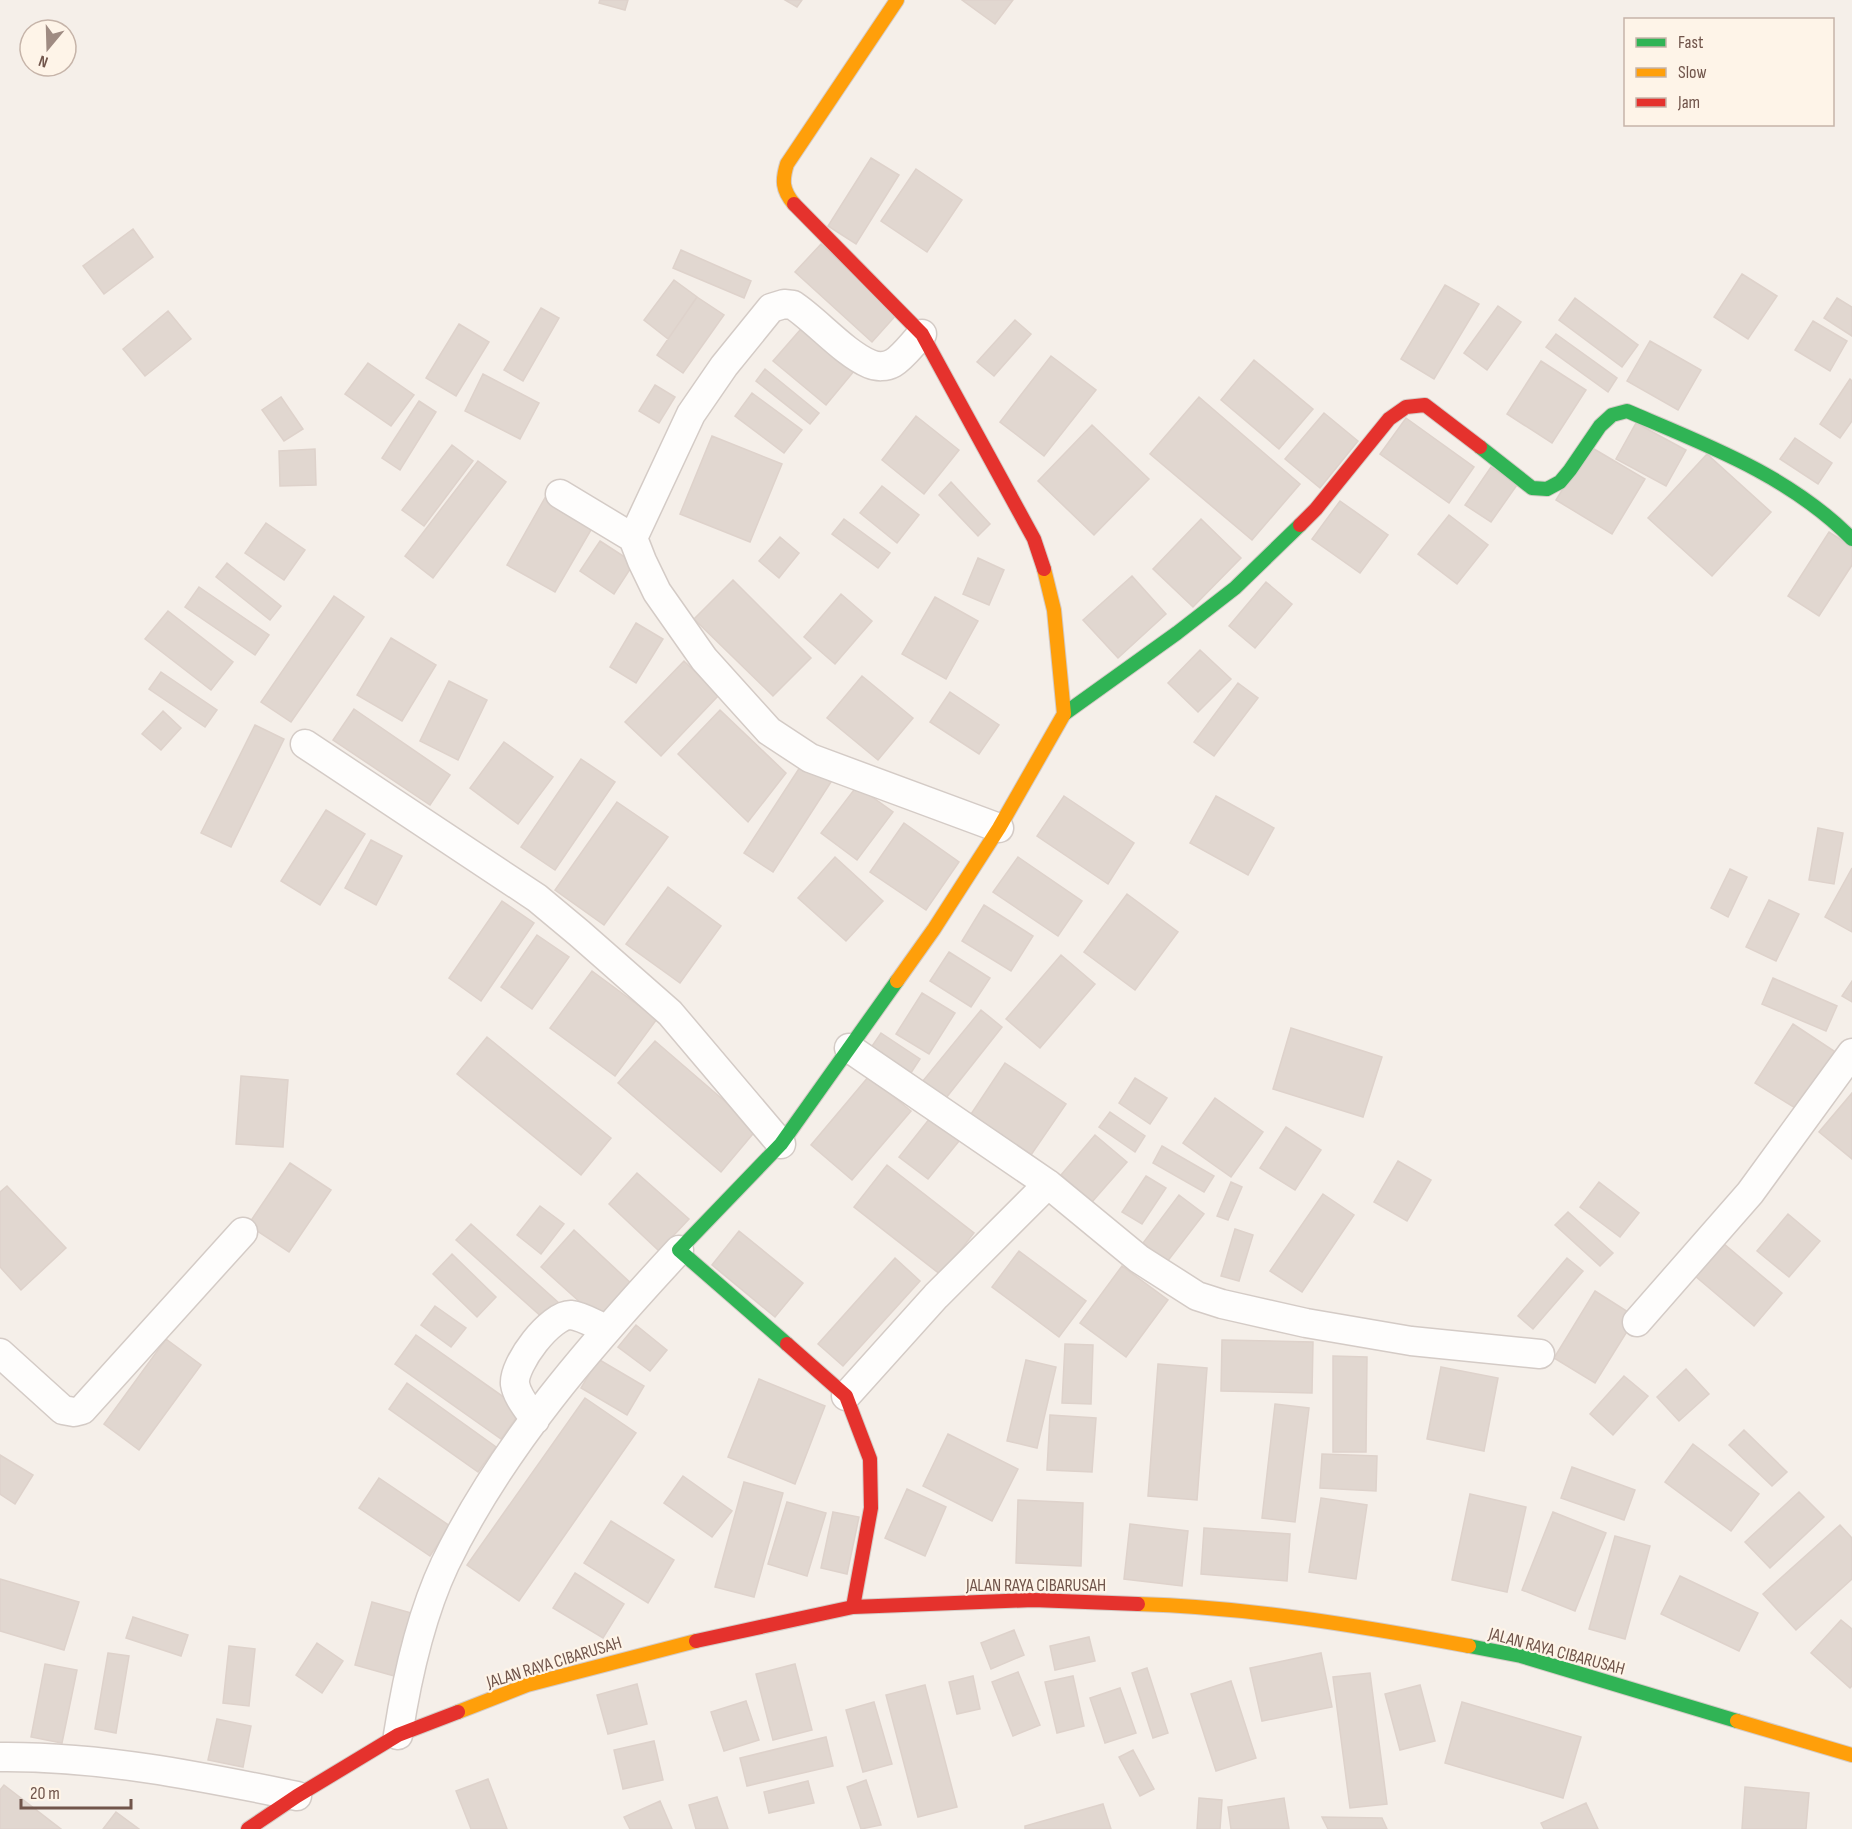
<svg xmlns="http://www.w3.org/2000/svg" width="1852" height="1829" font-family="'Sofia Sans Condensed',sans-serif">
<style>
.building{fill:#e1d7d0;stroke:#ded2cb;stroke-width:1.5}
.lines{fill:none;stroke-linecap:round;stroke-linejoin:round}
.street-casing{stroke:#d4cbc6;stroke-width:31}
.fast-casing{stroke:#d4cbc6;stroke-width:16}
.slow-casing{stroke:#d4cbc6;stroke-width:16}
.jam-casing{stroke:#d4cbc6;stroke-width:16}
.street{stroke:#fefdfc;stroke-width:28}
.fast{stroke:#30b455;stroke-width:14}
.slow{stroke:#ff9f0a;stroke-width:14}
.jam{stroke:#e5322d;stroke-width:14}
.labels{text-anchor:middle;stroke-width:4.5;stroke-linejoin:round;paint-order:stroke}
.street-label{font-size:18px;fill:#71554b;stroke:#fef4e8}
</style>
<rect width="100%" height="100%" fill="#f5efe9"/>
<!-- building -->
<path class="building" d="M600,0H628L625,10L599,3Z
M785,0H802L797,7Z
M962,0H1013L995,24Z
M871,158L899,175L856,244L828,226Z
M916,169L962,200L927,252L881,221Z
M133,229L153,257L104,294L83,266Z
M821,244L897,314L872,342L795,272Z
M681,250L751,281L744,298L673,268Z
M1742,274L1777,296L1748,339L1714,317Z
M674,280L697,297L668,339L644,320Z
M1445,285L1479,304L1434,379L1401,359Z
M697,297L724,315L683,373L657,355Z
M1575,298L1638,345L1622,367L1559,320Z
M1837,298L1852,307V336L1824,318Z
M1498,306L1521,322L1487,370L1464,353Z
M541,308L559,318L523,381L504,370Z
M168,311L191,339L145,376L123,349Z
M1015,320L1031,334L994,376L977,362Z
M1813,321L1847,341L1830,371L1795,350Z
M807,322L859,365L826,405L773,361Z
M459,324L489,342L456,396L426,378Z
M1556,334L1617,378L1608,392L1546,347Z
M1650,341L1701,370L1678,410L1627,381Z
M1051,356L1096,390L1044,456L1000,422Z
M1254,360L1313,409L1279,449L1221,400Z
M1541,361L1586,390L1552,443L1507,414Z
M368,363L414,395L391,426L345,394Z
M765,369L819,413L810,424L756,381Z
M483,374L539,403L520,439L465,411Z
M1850,379L1852,381V421L1840,438L1820,424Z
M655,385L675,397L659,423L639,411Z
M752,393L802,430L784,453L735,416Z
M281,397L303,429L284,441L262,410Z
M1199,397L1300,484L1252,540L1150,454Z
M419,401L436,412L400,470L382,458Z
M1324,413L1358,441L1320,488L1285,459Z
M916,416L959,450L924,494L882,460Z
M1406,418L1474,467L1449,503L1380,454Z
M1636,423L1686,450L1666,486L1616,459Z
M1092,425L1149,479L1094,535L1038,481Z
M712,436L782,464L750,542L680,514Z
M1795,438L1832,463L1818,484L1780,459Z
M452,445L473,461L424,526L402,510Z
M1589,446L1645,479L1612,534L1556,500Z
M315,449L316,485L280,486L279,451Z
M1707,454L1771,512L1712,576L1648,518Z
M478,461L506,482L433,578L405,556Z
M1491,467L1517,485L1491,522L1465,505Z
M951,482L990,524L978,536L939,495Z
M882,486L919,515L897,543L860,513Z
M546,496L595,523L555,592L507,565Z
M1340,501L1388,535L1360,573L1312,539Z
M1449,515L1488,545L1457,584L1418,554Z
M844,519L890,553L878,568L832,534Z
M1201,519L1241,558L1193,607L1153,569Z
M266,523L305,550L284,580L245,553Z
M1829,532L1852,547V565L1819,616L1788,596Z
M780,537L799,553L779,578L759,561Z
M600,541L634,563L614,594L580,571Z
M978,558L1004,570L989,605L963,594Z
M227,563L281,606L270,620L216,577Z
M1132,576L1166,614L1118,658L1083,620Z
M733,580L811,658L773,696L694,619Z
M1266,582L1292,604L1255,648L1229,626Z
M199,587L269,635L255,655L185,607Z
M841,594L872,621L835,664L804,637Z
M334,596L364,617L291,722L261,702Z
M935,597L978,621L946,679L902,654Z
M168,611L233,662L211,690L145,639Z
M636,623L663,639L636,683L610,667Z
M391,638L436,665L402,721L357,695Z
M1200,650L1231,679L1198,712L1168,683Z
M684,661L719,695L661,756L625,722Z
M161,672L217,710L205,727L149,689Z
M862,676L913,718L878,760L827,718Z
M449,681L487,700L458,760L420,741Z
M1238,683L1258,698L1214,756L1194,742Z
M950,692L999,725L979,754L930,722Z
M354,709L450,775L430,805L333,740Z
M720,710L786,773L748,822L678,754Z
M163,711L181,728L161,750L142,734Z
M255,725L284,739L231,847L201,833Z
M504,742L553,777L518,824L470,788Z
M581,759L615,782L555,870L521,847Z
M802,764L831,782L773,872L744,853Z
M857,786L893,812L857,860L821,833Z
M1064,796L1134,843L1108,884L1037,836Z
M1216,796L1274,828L1248,875L1190,843Z
M617,802L668,837L604,925L555,890Z
M326,810L365,834L320,905L281,881Z
M904,823L959,862L926,910L870,872Z
M1818,828L1843,833L1834,884L1809,880Z
M371,840L402,856L376,905L345,888Z
M835,857L883,901L846,941L798,898Z
M1018,857L1082,901L1058,936L993,892Z
M1852,868V932L1825,917Z
M1730,869L1747,877L1728,917L1711,908Z
M668,887L721,926L680,983L626,944Z
M1127,894L1178,932L1135,990L1084,952Z
M1769,900L1799,914L1776,961L1746,947Z
M502,901L534,923L481,1001L449,978Z
M984,905L1033,936L1011,971L962,941Z
M537,935L569,957L532,1009L501,987Z
M949,952L990,978L971,1007L930,981Z
M1061,955L1095,984L1040,1048L1006,1019Z
M592,971L657,1019L615,1076L550,1028Z
M1773,978L1837,1006L1826,1031L1762,1004Z
M1852,981V1002L1842,996Z
M922,993L955,1013L929,1054L896,1034Z
M981,1010L1002,1027L946,1098L922,1082Z
M1793,1024L1837,1053L1800,1111L1755,1083Z
M1291,1028L1382,1057L1363,1117L1273,1089Z
M881,1033L920,1059L907,1079L868,1052Z
M487,1037L611,1138L581,1175L457,1074Z
M655,1041L757,1129L721,1172L618,1083Z
M1005,1063L1066,1104L1031,1155L971,1114Z
M241,1076L288,1080L283,1147L236,1144Z
M869,1076L911,1111L852,1180L811,1145Z
M1135,1078L1167,1098L1150,1124L1119,1103Z
M1852,1093V1159L1819,1132Z
M1215,1098L1263,1132L1231,1177L1183,1143Z
M1110,1112L1145,1136L1135,1152L1099,1127Z
M930,1118L959,1141L928,1179L899,1157Z
M1286,1127L1321,1150L1295,1190L1260,1168Z
M1095,1135L1127,1162L1092,1202L1061,1175Z
M1162,1146L1214,1176L1204,1192L1153,1163Z
M1398,1161L1431,1180L1407,1221L1374,1202Z
M290,1163L331,1190L289,1252L248,1225Z
M887,1165L974,1233L941,1275L854,1207Z
M637,1173L689,1219L659,1251L609,1204Z
M1146,1176L1166,1188L1142,1224L1122,1212Z
M1231,1182L1242,1187L1228,1220L1217,1216Z
M1599,1182L1639,1213L1620,1237L1580,1207Z
M7,1186L66,1248L21,1290L0,1267V1192Z
M1323,1194L1354,1215L1302,1292L1270,1271Z
M1179,1195L1204,1214L1167,1262L1143,1243Z
M540,1206L564,1224L541,1254L517,1235Z
M1568,1212L1613,1253L1600,1266L1555,1225Z
M1788,1214L1820,1241L1789,1277L1757,1251Z
M471,1224L559,1303L544,1319L456,1240Z
M1235,1229L1253,1235L1239,1281L1221,1276Z
M574,1230L635,1287L602,1322L541,1267Z
M739,1231L803,1283L775,1317L712,1265Z
M1723,1243L1782,1293L1754,1326L1695,1276Z
M1019,1251L1086,1301L1059,1337L992,1287Z
M452,1254L496,1297L477,1317L433,1274Z
M895,1258L920,1281L843,1366L818,1344Z
M1567,1258L1583,1271L1533,1329L1518,1316Z
M1122,1266L1168,1300L1126,1357L1080,1323Z
M1595,1291L1636,1317L1595,1383L1554,1358Z
M435,1306L466,1328L451,1347L421,1325Z
M636,1325L667,1350L650,1371L618,1347Z
M416,1335L522,1410L501,1439L395,1364Z
M166,1339L201,1365L139,1450L104,1424Z
M1222,1340L1313,1342L1312,1393L1221,1391Z
M1065,1344L1093,1345L1091,1404L1062,1403Z
M1333,1356L1367,1357L1366,1452H1333Z
M598,1359L644,1386L627,1415L581,1388Z
M1026,1360L1056,1367L1037,1448L1007,1441Z
M1158,1364L1207,1368L1197,1500L1148,1496Z
M1441,1367L1498,1378L1484,1451L1427,1439Z
M1686,1369L1709,1394L1679,1421L1657,1397Z
M1624,1376L1648,1396L1613,1435L1590,1414Z
M759,1379L825,1406L795,1484L728,1457Z
M407,1383L496,1447L478,1472L389,1409Z
M585,1398L636,1433L519,1601L467,1565Z
M1275,1404L1309,1408L1295,1522L1262,1518Z
M1050,1415L1096,1418L1092,1472L1047,1470Z
M1744,1430L1787,1472L1772,1486L1729,1445Z
M948,1434L1018,1469L992,1521L923,1486Z
M1693,1444L1759,1494L1731,1531L1665,1482Z
M1322,1454L1377,1456L1376,1491L1320,1488Z
M0,1455L33,1475L15,1504L0,1494Z
M1572,1467L1635,1490L1624,1520L1561,1498Z
M683,1476L732,1511L712,1537L664,1503Z
M379,1478L450,1526L430,1556L359,1508Z
M744,1482L783,1493L754,1597L715,1587Z
M907,1489L946,1507L925,1556L885,1538Z
M1799,1492L1824,1517L1770,1568L1745,1542Z
M1470,1494L1526,1507L1507,1592L1452,1580Z
M1321,1498L1367,1505L1356,1579L1309,1572Z
M1018,1500L1083,1503L1081,1566L1016,1563Z
M787,1502L826,1513L807,1576L768,1564Z
M833,1512L859,1517L847,1574L821,1568Z
M1553,1512L1606,1533L1575,1611L1522,1590Z
M611,1521L674,1560L648,1603L584,1563Z
M1130,1524L1188,1531L1182,1586L1124,1579Z
M1840,1525L1852,1538V1579L1796,1630L1763,1594Z
M1204,1528L1290,1534L1287,1581L1201,1574Z
M1615,1536L1650,1546L1625,1639L1589,1629Z
M575,1573L624,1604L603,1638L553,1608Z
M1680,1576L1758,1613L1739,1651L1661,1614Z
M0,1579L79,1602L64,1650L0,1631Z
M372,1602L422,1616L405,1679L355,1665Z
M133,1617L188,1635L181,1656L126,1638Z
M1841,1620L1852,1629V1686L1850,1688L1811,1653Z
M1014,1630L1024,1655L991,1669L981,1643Z
M1089,1637L1095,1661L1055,1670L1050,1646Z
M317,1643L343,1661L322,1693L296,1675Z
M229,1646L255,1649L249,1706L223,1703Z
M108,1653L129,1656L116,1733L95,1729Z
M1321,1653L1332,1707L1262,1721L1250,1668Z
M45,1664L77,1670L62,1743L31,1737Z
M795,1664L812,1730L773,1740L756,1674Z
M1147,1668L1168,1733L1153,1738L1132,1673Z
M1018,1672L1040,1725L1013,1736L992,1682Z
M1370,1673L1387,1804L1350,1808L1333,1677Z
M973,1676L980,1709L957,1714L949,1682Z
M1073,1676L1084,1726L1057,1733L1045,1682Z
M1231,1681L1256,1758L1216,1771L1191,1694Z
M637,1684L647,1724L608,1734L597,1695Z
M925,1685L957,1807L918,1817L886,1695Z
M1420,1685L1435,1741L1400,1750L1385,1694Z
M1120,1688L1136,1733L1105,1743L1090,1698Z
M746,1701L759,1740L724,1751L711,1712Z
M874,1702L892,1764L863,1772L846,1710Z
M1462,1702L1581,1737L1563,1798L1445,1763Z
M217,1719L251,1726L243,1767L208,1760Z
M826,1737L833,1766L747,1786L740,1758Z
M654,1741L663,1780L623,1789L614,1750Z
M1133,1750L1154,1789L1140,1796L1119,1757Z
M488,1779L507,1829H471L456,1791Z
M866,1780L881,1825L861,1829L847,1787Z
M808,1781L814,1803L769,1813L764,1792Z
M4,1785L61,1829H0V1790Z
M1745,1787L1809,1793L1806,1829H1742Z
M717,1797L728,1829H696L689,1805Z
M1199,1798L1222,1800L1220,1829H1197Z
M1284,1798L1289,1829H1231L1228,1807Z
M660,1801L672,1829H630L624,1817Z
M1586,1803L1598,1829H1544L1541,1823Z
M1103,1804L1111,1829H1025V1826Z
M116,1812L139,1829H103Z
M1322,1817L1382,1818L1387,1829H1328Z"/>
<g class="lines">
<!-- street casing -->
<g class="street-casing">
<path id="street" d="M560,494L633,538L642,561L657,592L704,659L769,731L810,758L999,828
M633,538L691,414L724,366L771,308L784,304L793,305C817,321 844,353 870,364C877,367 886,367 893,363C903,357 913,343 922,334
M305,744L537,898L579,933L670,1013L781,1144
M849,1048L1048,1184L1139,1259L1197,1296L1222,1304L1306,1323L1411,1341L1540,1354
M1637,1322L1750,1193L1852,1053
M0,1353L63,1410L74,1412L82,1410L243,1232
M846,1396L936,1296L1048,1184
M535,1420C528,1409 517,1397 515,1384C513,1364 551,1314 571,1315C582,1316 596,1325 606,1329
M398,1735C407,1677 420,1617 445,1564C502,1446 591,1345 679,1250
M0,1757C100,1756 199,1776 297,1796"/>
</g>
<!-- fast casing -->
<g class="fast-casing">
<path id="fast" d="M1480,447L1532,488L1547,489L1560,482L1570,470L1600,426L1612,415L1627,411C1707,445 1790,476 1852,539
M1064,714L1177,633L1235,588L1300,525
M787,1344L679,1250L781,1144L897,981
M1469,1646L1521,1656L1737,1721"/>
</g>
<!-- slow casing -->
<g class="slow-casing">
<path id="slow" d="M794,204C782,190 782,180 787,164L897,0
M897,981L934,929L999,828L1064,714L1054,610L1044,569
M1138,1604C1249,1607 1360,1626 1469,1646
M458,1712L527,1685L696,1641
M1737,1721L1852,1755"/>
</g>
<!-- jam casing -->
<g class="jam-casing">
<path id="jam" d="M794,204L922,334L1034,539L1044,569
M1300,525L1316,509L1389,419L1406,407L1425,405L1480,447
M787,1344L846,1396L870,1459L871,1508L853,1607
M696,1641L853,1607L1033,1600L1138,1604
M248,1829L297,1796L398,1735L458,1712"/>
</g>
<!-- street -->
<use href="#street" class="street"/>
<!-- fast -->
<use href="#fast" class="fast"/>
<!-- slow -->
<use href="#slow" class="slow"/>
<!-- jam -->
<use href="#jam" class="jam"/>
</g>
<g class="labels">
<!-- street labels -->
<g class="street-label">
<text x="1036" y="1591">JALAN RAYA CIBARUSAH</text>
<text transform="translate(1557 1651) rotate(15)" y="6">JALAN RAYA CIBARUSAH</text>
<text transform="translate(554 1662) rotate(-17)" y="6">JALAN RAYA CIBARUSAH</text>
</g>
</g>
<!-- legend -->
<rect x="1624" y="18" width="210" height="108" fill="#fef4e8" stroke="#c6b4a9" stroke-width="1.5"/>
<rect x="1636" y="38" width="30" height="9" fill="#30b455" stroke="#c6b4a9" stroke-width="1.5"/>
<text x="1678" y="48" font-size="18" fill="#71554b">Fast</text>
<rect x="1636" y="68" width="30" height="9" fill="#ff9f0a" stroke="#c6b4a9" stroke-width="1.5"/>
<text x="1678" y="78" font-size="18" fill="#71554b">Slow</text>
<rect x="1636" y="98" width="30" height="9" fill="#e5322d" stroke="#c6b4a9" stroke-width="1.5"/>
<text x="1678" y="108" font-size="18" fill="#71554b">Jam</text>
<!-- north arrow -->
<g transform="translate(48 48) rotate(199)"><circle r="28" fill="#fef4e8" stroke="#c6b4a9" stroke-width="1.5"/>
<path d="M0-4.5L10 22L0 15L-10 22Z" fill="#9f8b82"/>
<text y="-9" font-size="16" font-weight="bold" text-anchor="middle" fill="#71554b">N</text>
</g>
<!-- scale -->
<path d="M21 1799v9h110v-9" fill="none" stroke="#71554b" stroke-width="3"/>
<text x="30" y="1799" font-size="18" fill="#71554b" stroke="#fef4e8" stroke-width="4.5" paint-order="stroke">20 m</text>
</svg>
